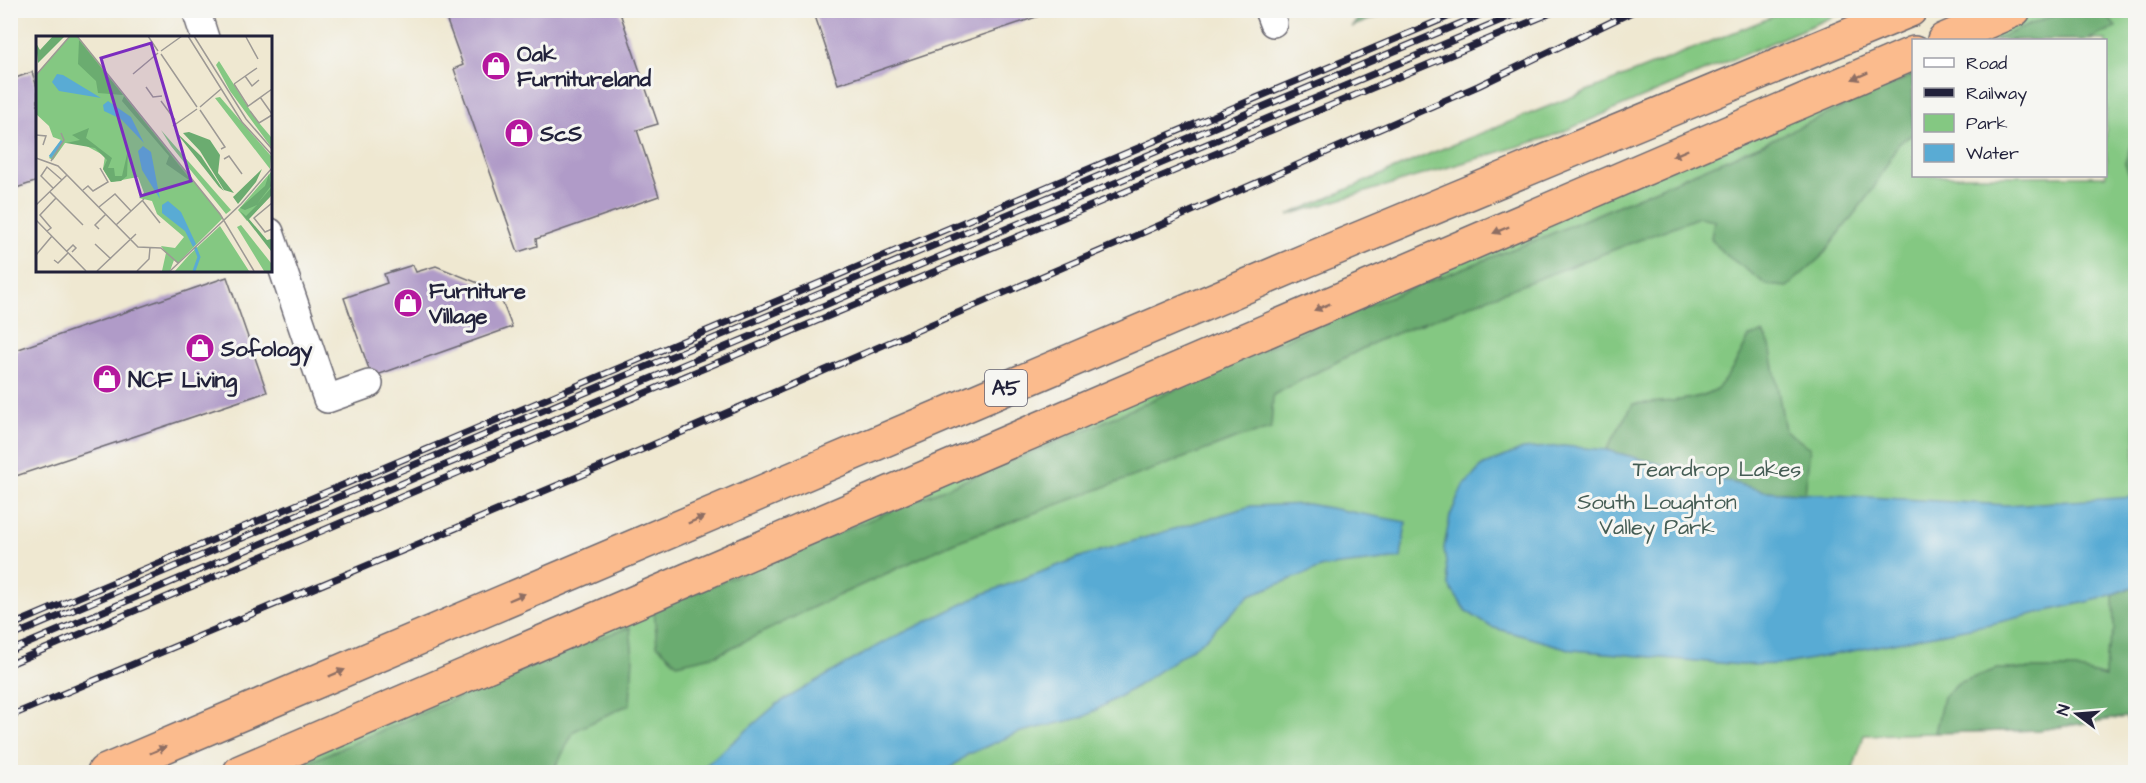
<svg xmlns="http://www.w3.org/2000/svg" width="2146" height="783" font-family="'Architects Daughter',sans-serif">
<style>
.green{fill:#84c882;stroke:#53755e;stroke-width:1.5}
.forest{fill:#6bac70;stroke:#466756;stroke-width:1.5}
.water{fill:#59abd4;stroke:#3e6688;stroke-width:1.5}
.building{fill:#b09bc8}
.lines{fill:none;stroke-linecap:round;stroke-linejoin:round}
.minor-casing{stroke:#6a6770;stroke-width:30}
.highway-casing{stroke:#6a6770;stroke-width:36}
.minor{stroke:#fff;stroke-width:27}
.highway{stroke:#fbbb8d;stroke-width:33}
.rail-casing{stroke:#22223b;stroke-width:7}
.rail{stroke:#f6f6f2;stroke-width:4.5;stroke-dasharray:14;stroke-linecap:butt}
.oneway{fill:#8e6e64}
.labels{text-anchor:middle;stroke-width:6;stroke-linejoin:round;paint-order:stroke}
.shield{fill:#f6f6f2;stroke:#626272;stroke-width:1.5}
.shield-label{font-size:21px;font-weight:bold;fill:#22223b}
.poi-label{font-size:22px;font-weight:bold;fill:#22223b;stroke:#f6f6f2;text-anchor:start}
.park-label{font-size:22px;fill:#445c54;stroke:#f6f6f2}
.inset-river{fill:none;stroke:#59abd4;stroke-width:3}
.inset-road{fill:none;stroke:#9d9995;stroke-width:1.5}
.view{fill:#7b2cbf;fill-opacity:0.15;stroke:#7b2cbf;stroke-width:3}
.inset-edge{fill:none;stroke:#22223b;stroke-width:3}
</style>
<rect width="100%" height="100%" fill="#f6f6f2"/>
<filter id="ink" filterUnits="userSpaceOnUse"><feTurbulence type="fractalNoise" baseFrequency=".0167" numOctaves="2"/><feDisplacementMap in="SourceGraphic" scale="12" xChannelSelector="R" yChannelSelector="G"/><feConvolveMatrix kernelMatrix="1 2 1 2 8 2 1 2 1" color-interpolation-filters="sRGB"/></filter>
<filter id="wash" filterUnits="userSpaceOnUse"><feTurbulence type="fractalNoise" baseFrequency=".008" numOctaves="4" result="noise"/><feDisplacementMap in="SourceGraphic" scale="24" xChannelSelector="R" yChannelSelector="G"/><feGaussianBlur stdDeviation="1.35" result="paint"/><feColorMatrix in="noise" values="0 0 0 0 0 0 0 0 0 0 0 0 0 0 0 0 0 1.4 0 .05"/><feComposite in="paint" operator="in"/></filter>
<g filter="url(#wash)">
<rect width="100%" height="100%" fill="#efe8d1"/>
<!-- green -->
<path class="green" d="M1787,11H1846L1550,137L1288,215L1429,154Z
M2014,11H2135V736L2126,717L2039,730L1864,735L1852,772H237L1913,53L1914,176H2106V40H1944Z"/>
<!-- forest -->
<path class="forest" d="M2066,10L2103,11L2116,27L2088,40H1993Z
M1365,11V10L1392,11L1351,27Z
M1913,75V134L1899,143L1873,189L1822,256L1787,287L1767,285L1722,252L1711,238L1714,220L1699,217L1379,340L1273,395L1271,429L1241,437L953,543L820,604L717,655L677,664L657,645L654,610L1092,427L1325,322L1546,236L1760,145Z
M2135,132V189L2125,163Z
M1763,333L1770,345L1785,430L1810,448L1805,494L1764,491L1606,450L1633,404C1656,402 1692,402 1713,391C1725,385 1743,350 1749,337Z
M2135,586V736L2126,717L2039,730L1935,733L1943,697L1958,683L1997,669H2076L2105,677L2106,655L2114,630L2113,594Z
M630,627L633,658L630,704L574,731L553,772H286L582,644Z"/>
<!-- water -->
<path class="water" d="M1563,446L1606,450L1764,491L2007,505L2135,497V586L2099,599L1995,623L1786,664L1741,665L1573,650L1491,627L1466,611L1449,586L1444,548L1450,516L1462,488L1482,466L1523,449Z
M1308,504L1406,522L1401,558L1323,567L1250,595L1204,640L1137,686L1084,717L1017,733L967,755L945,772H698L777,704L884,642L983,594L1083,556L1251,506Z"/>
<g id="blocks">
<!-- building -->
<path class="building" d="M443,10H619L658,124L637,130L659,196L536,239L537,246L518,252L454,69L463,65Z
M813,10H1044L1045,14L838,84Z
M32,72L38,90V181L10,190V80Z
M413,265L416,272L436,266L498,291L512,327L380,374L369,369L344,298L387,283L384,274Z
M227,277L267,392L10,478V352Z"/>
</g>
</g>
<g filter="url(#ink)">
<use href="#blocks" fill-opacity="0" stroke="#6a6770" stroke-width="1.5"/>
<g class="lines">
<!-- minor casing -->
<g class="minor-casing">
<path id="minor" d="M196,10L205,38
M1268,10L1273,23
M270,232L327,399L369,384"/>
</g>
<!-- highway casing -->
<g class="highway-casing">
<path id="highway" d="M1944,40L2014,10
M104,772L1305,261L1910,10
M240,772L1914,53"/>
</g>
<!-- minor -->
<use href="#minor" class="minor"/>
<!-- highway -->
<use href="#highway" class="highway"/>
<!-- rail casing -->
<g class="rail-casing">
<path id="rail" d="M10,626L1464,10
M10,637L416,464L1492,10
M10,651L424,474L1525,10
M10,664L626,401L1558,10
M10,716L620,459L1119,243L1478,86L1636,10"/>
</g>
<!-- rail -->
<use href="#rail" class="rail"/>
</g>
<!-- one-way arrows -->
<defs><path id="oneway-solid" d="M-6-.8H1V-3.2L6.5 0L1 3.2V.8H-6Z" transform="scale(1.5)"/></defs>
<g class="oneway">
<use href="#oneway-solid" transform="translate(1860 76) rotate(157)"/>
<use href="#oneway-solid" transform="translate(1680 153) rotate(157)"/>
<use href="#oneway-solid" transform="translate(1501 230) rotate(157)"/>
<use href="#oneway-solid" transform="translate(1322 307) rotate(157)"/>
<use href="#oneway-solid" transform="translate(696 520) rotate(-23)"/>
<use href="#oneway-solid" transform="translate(517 597) rotate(-23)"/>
<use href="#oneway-solid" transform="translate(337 673) rotate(-23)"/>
<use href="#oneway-solid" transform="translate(158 750) rotate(-23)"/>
</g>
</g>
<!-- icons -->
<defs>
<g id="shop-disc" transform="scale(1.5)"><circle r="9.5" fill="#b5179e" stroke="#f6f6f2"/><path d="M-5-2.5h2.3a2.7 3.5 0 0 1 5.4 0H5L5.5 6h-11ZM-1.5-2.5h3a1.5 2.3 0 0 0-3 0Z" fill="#fff"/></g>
</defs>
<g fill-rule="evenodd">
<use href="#shop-disc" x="496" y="66"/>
<use href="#shop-disc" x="519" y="133"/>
<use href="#shop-disc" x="408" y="303"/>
<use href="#shop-disc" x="200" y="348"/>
<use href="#shop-disc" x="107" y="379"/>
</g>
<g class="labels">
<!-- shield labels -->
<rect class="shield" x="985" y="370" width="42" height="36" rx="4.5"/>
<g class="shield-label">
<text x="1006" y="395">A5</text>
</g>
<!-- poi labels -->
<g class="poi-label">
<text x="517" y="61">Oak<tspan x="517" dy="25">Furnitureland</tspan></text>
<text x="540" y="141">ScS</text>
<text x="429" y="298">Furniture<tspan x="429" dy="25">Village</tspan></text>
<text x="221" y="356">Sofology</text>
<text x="128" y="387">NCF Living</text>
</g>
<!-- park labels -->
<g class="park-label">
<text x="1717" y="476">Teardrop Lakes</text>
<text x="1657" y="509">South Loughton<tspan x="1657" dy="25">Valley Park</tspan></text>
</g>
</g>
<!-- overview -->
<g transform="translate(36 36)">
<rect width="236" height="236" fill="#efe8d1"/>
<path d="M34,0H41L187,182L142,227L138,224L134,235H126L130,217L125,210L139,212L148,201L121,178L116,165L103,162L108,157L102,141L75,146L67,133L69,120L45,107H29L17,124L13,122L25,104L17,101L13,90L0,78V39ZM183,25L219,82L235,101V111L194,55L180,29ZM184,61L235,120L234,133L179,62ZM125,94L195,174L190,178L135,110ZM235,136V159L211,185L202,174ZM205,189L235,227V235H228L201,191ZM184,190L213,235H139L154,218Z" fill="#84c882"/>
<path d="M17,0H29L2,27L0,7L4,14ZM43,4L87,59L62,57L60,45L42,28ZM88,60L154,143L153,144L130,128L133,120L86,65ZM53,92L50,102L76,122L72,132H78L79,140H86L92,114L91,140L85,145L75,146L67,133L71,124L59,112L30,107L44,104L36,99ZM139,95L165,120L188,155L183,151ZM153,96L174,104L184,119L182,137L198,157L188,154L164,115L147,97ZM226,133L220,146L202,168L197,161ZM233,138L235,150L221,168L235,152V160L213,183L231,204L235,203V215L204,175L210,180L221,169L209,174L204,172L229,150Z" fill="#6bac70"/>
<path d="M21,38L27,39L65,62L23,55L16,46ZM72,65L95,81L108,107L85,83L68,75L67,69ZM107,110L115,116L124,163L106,134L102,115ZM132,165L145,176L160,208L157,211L149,195L126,177V169Z" fill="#59abd4"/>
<path class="inset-river" d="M14,121L26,105M158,235L163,221L159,211"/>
<path class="inset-road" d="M41,0L184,178L218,235M112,0L122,15M152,0L206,86L236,119M158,0L210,83L236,113M210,1L222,23M125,15L146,0M125,18L161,71M97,38L122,17M0,39L34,0M209,40L216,50L223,44M198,48L221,32M198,48L212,70M110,51L117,61L126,60M224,61L236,78M125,65L139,84M164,71L185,53M211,71L236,53M164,74L189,111L185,113M214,75L223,87L236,79M137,90L161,73M0,99L10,100L7,109M0,122L22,130L102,211L125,212L142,227M188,123L193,120L206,138M15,125L28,104L25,97M17,152L5,140L11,131L26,144M47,154L52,150L57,155L72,146L64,132M20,162L47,189M106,164L124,187M236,167L218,182L229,196L236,193M0,169L31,139M63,171L79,158L95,175M0,184L50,235M80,189L108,163M63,193L59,189L70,178M11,195L15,192L4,179L20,162L14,156M59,208L75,223M31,215L37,209L40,212L36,216M0,219L16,200M18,224L22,227L32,217M61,235L100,198M101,235L113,223L114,212M134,235L205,168L236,132"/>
<path class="view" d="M115,7L155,145L105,160L65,22Z"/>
<rect width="236" height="236" class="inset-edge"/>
</g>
<!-- margin -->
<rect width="2146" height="783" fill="none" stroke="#f6f6f2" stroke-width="36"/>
<!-- legend -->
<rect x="1912" y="39" width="195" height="138" fill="#f6f6f2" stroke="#a1a1a9" stroke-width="1.5"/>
<rect x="1924" y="58" width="30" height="9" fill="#ffffff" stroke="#a1a1a9" stroke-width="1.5"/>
<text x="1966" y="69" font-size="18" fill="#22223b">Road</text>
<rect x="1924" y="88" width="30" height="9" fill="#22223b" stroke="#a1a1a9" stroke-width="1.5"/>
<text x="1966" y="99" font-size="18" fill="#22223b">Railway</text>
<rect x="1924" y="114" width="30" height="18" fill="#84c882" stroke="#a1a1a9" stroke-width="1.5"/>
<text x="1966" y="129" font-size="18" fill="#22223b">Park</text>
<rect x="1924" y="144" width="30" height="18" fill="#59abd4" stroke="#a1a1a9" stroke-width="1.5"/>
<text x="1966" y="159" font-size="18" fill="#22223b">Water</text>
<!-- north arrow -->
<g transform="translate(2077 714) rotate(286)" stroke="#f6f6f2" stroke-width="4.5" paint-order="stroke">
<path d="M0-4.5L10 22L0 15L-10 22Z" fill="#22223b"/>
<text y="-9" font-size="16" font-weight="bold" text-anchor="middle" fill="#22223b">N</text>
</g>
</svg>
